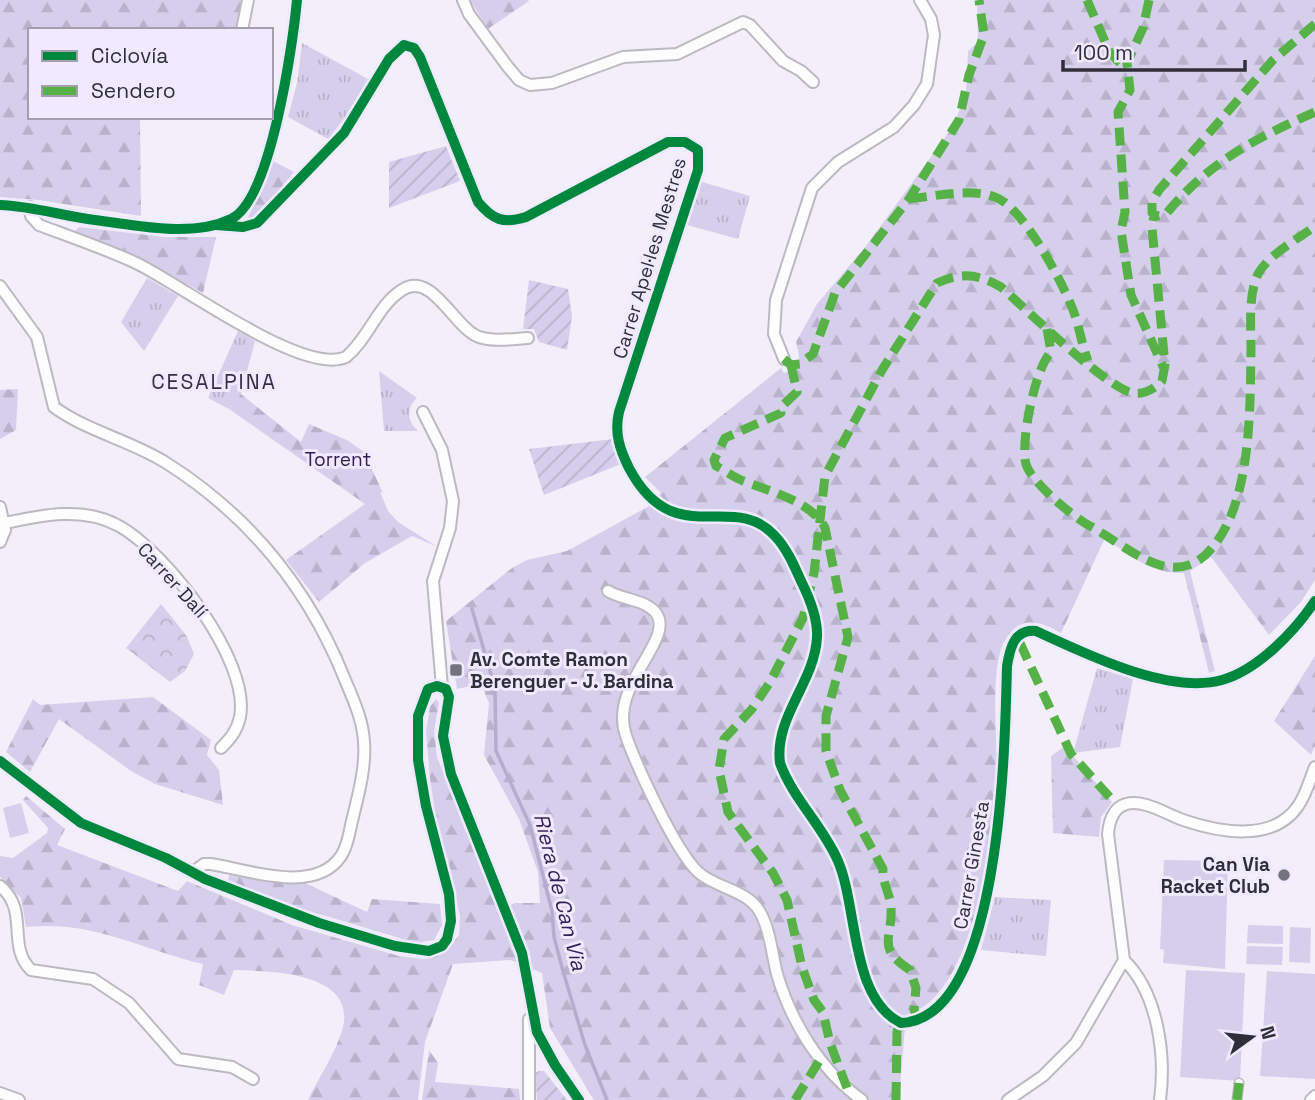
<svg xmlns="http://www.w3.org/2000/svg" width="1315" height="1100" font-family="'Space Grotesk',sans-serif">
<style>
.grass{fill:url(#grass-tufts)}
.forest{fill:url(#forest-firs)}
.park{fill:url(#park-crowns)}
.garden{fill:url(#garden-furrows)}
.pitch{fill:#d6cfec}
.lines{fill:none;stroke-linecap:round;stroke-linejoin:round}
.stream{stroke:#b5accf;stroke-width:3.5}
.pedestrian-casing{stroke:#bcb9c2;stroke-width:11}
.minor-casing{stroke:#bcb9c2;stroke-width:14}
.pedestrian{stroke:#fdfdfe;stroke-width:8}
.minor{stroke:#fdfdfe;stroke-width:10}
.quiet{stroke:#56b246;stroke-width:9;stroke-dasharray:18 9;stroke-linecap:butt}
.cycleway-casing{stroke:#efeaff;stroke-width:15}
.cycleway{stroke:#00873e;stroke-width:10}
.poi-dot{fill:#74727c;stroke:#efeaff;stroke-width:2.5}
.labels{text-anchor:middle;stroke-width:6;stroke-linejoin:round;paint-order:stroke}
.street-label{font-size:19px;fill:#302e38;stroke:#efeaff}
.park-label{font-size:19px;fill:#2f1c52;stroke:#efeaff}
.poi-label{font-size:19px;font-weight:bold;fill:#302e38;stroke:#efeaff;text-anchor:start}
.neighbourhood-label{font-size:21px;letter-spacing:2px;fill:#342f43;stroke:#efeaff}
.water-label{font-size:21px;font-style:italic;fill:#321f56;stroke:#efeaff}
</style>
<defs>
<pattern id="grass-tufts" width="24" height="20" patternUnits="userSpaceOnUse" patternTransform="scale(1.75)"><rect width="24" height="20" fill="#d6cfec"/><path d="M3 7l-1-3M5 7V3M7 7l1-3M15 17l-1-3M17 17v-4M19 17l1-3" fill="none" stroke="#b8b2cb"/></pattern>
<pattern id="forest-firs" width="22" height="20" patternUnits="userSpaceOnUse" patternTransform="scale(1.75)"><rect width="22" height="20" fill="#d6cfec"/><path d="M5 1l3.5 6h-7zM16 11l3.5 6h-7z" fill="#b8b2cb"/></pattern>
<pattern id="park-crowns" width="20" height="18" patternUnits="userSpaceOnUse" patternTransform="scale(1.75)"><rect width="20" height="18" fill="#d6cfec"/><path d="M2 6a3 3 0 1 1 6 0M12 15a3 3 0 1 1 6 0" fill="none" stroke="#b8b2cb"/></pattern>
<pattern id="garden-furrows" width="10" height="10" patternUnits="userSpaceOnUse" patternTransform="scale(1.75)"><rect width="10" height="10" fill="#d6cfec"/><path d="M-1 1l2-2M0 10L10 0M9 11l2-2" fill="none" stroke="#b8b2cb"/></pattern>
</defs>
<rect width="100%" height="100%" fill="#f2effa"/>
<!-- grass -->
<path class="grass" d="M302,43L368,79L351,110L328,139L288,117L297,83Z
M702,182L750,196L738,239L687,225Z
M147,278L178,296L144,351L121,322Z
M238,331L255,341L241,394L229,409L208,398Z
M379,371L417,398C406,408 407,421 418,431H384Z
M1097,668L1133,679L1120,747L1073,753Z
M995,897L1051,900L1046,956L981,950Z"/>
<!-- forest -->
<path class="forest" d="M0,0H244L237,30H30V117H140L141,216L38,200L0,197Z
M470,0H528L529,1L488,29Z
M977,0H1315V580L1301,602L1269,635L1211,557L1190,571L1215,671L1209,673L1184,573C1151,574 1131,556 1105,538L1061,633C1043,623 1024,615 1009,634C988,660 998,732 996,766C992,829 978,996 906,1015L899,1100H594L550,1028L542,973L511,960L453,964L425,1042L418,1100H308C319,1077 337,1051 343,1027C356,971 267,971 234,970L224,995L199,985L203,964C140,949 93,920 26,927L21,898L0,877V856L13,858L47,833L48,828L23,800L26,796L65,829L57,845L178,891L187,881L292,925L399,956L425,959L447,951L459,935L460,916L436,818L430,779L426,731L430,707L436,699L439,703L434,731L437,757L499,910L515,903H540L538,872L519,819L484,755L489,703L481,684L457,689L446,621L512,568L527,560L567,551L651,505L661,493L645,477L781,368L784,373C803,367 800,358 796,342L817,304L866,246L954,125L966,92L968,51L978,43Z
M273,161L294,172L263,210L246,222Z
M79,227L165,237H216L203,293L138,257L78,234L75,231Z
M18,389L16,430L0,439V390Z
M241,394L301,442L309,424L347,440L364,452L383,493L380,492L388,511L398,522L436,546L412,536L365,563L319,602L286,560L365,504L229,409Z
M1315,656V746L1311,755L1274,721Z
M153,697L211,740L207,755L219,770L223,805L155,784L131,771L59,719L30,772L6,752L33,699L40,705Z
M1065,746L1112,802L1101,817L1099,837L1053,833L1051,756Z
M229,875L305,883L367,912L372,899L440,904L442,925L434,940L416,943L299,908L228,882Z
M429,1050L438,1063L435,1082L519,1089L520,1100H422Z"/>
<!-- park -->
<path class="park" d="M161,604L186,635L194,654L185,671L170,682L126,648Z"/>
<!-- garden -->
<path class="garden" d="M446,146L460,181L389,208V162Z
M529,280L568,289L572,316L567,350L539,342L534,329H523Z
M613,439L621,464L544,495L529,449Z
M539,1071H544L567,1100H537L535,1073Z"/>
<!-- pitch -->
<path class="pitch" d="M21,803L29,833L10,838L3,808Z
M1164,860L1228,861L1225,969L1163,963L1164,950L1160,949Z
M1248,925L1283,926V944L1247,943Z
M1290,927L1311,928L1310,963L1289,962Z
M1247,946L1283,947L1282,965L1246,964Z
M1186,970L1245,973L1240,1081L1180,1077Z
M1267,971L1315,974V1079L1260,1076Z"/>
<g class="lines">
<!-- stream -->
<path class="stream" d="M472,609L495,688L496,751L530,825L552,911L554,937L563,971L585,1045L607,1100"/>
<!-- pedestrian casing -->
<g class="pedestrian-casing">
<path id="pedestrian" d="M1237,1100L1239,1083"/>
</g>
<!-- minor casing -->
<g class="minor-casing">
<path id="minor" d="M463,0L469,14L508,67L519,80L530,85L552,83L623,57L677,54L743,22L750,25L783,61L801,71L813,82
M242,30L248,0
M0,205C32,206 63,216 95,220C136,225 192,238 231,219C271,201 293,43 297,0
M30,207L31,216L39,225C71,237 103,248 134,262C178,282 303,377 346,357C369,338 377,306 402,290C432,270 454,328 479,337C494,342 512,339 528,338
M216,225L243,227L257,223L344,133L389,59L404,45L414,48L420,57L478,202C493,220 503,224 526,217L668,142H685L698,150V170L619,412C614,433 620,450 629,468C674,553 732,490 774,535C786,547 794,565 801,581C809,597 818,619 817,637C815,682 774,717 780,763C793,799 823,826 838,861C858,907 850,998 901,1023C1003,1019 1005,737 1007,666C1010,648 1014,629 1036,631C1084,653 1168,695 1222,680C1258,670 1295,631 1315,601
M0,286L37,337L54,407C88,432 133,441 168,464C251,517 310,591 346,682C354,701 363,721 364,742C366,768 358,796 352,821C349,833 348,846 341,856C315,895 248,870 211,864H204L193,872
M784,359L774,334L776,300L812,188L838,162L894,127L914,105L927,84L934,35L931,19L920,0
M423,412L442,450L453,501L450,528L433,581L442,687
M0,507L5,530L0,542
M5,523C42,515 84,506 119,526C166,552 251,661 240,717C237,731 230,739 221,748
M608,591C622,600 645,599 656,613C676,640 608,685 626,736C637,767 675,850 698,872C715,888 748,890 760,912C770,930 772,954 777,974C791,1022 821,1071 862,1100
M0,761L81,823L166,858L205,879L319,923L395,946L429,951L442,946L447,939L451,921L449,894L426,806L418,760V716L428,689L437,686L446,689L449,697L443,736L451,774L522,953L537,1032L555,1065L579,1100
M0,886C30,911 6,945 31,970L93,979L129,1003L178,1059L232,1067L253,1079
M1124,960C1158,993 1166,1055 1160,1100
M529,1019V1100
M0,1093L19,1100
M1008,1100L1043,1076L1076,1043L1124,960L1108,834C1109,822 1113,808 1126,804C1144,799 1166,814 1183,820C1218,832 1273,843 1298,806C1306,795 1310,779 1315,767
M1311,1100L1315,1096"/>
</g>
<!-- pedestrian -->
<use href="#pedestrian" class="pedestrian"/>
<!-- minor -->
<use href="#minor" class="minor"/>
<!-- quiet -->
<path class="quiet" d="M1087,0L1110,53L1121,64L1127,63
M1149,0L1143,28L1127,63L1130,90L1118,112L1125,212L1121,231L1131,295L1165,371
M1315,24L1273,60L1159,190L1152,202V213L1158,216L1166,214C1209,162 1254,139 1315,112
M909,199C935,196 971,188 995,197C1022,206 1060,278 1071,305C1079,323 1081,343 1088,361
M1047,329L1051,352C1035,368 1020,443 1026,464C1031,482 1073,517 1090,526C1112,538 1136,558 1160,565C1181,571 1198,565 1212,548C1252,501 1250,407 1251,348C1251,325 1248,295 1258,274C1269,254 1297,240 1315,226
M784,359L791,365L800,364L813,354L835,293L909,199L959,120L969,75L984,35L979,0
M791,365L797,392L781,407V413L725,438L714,460L716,466C724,470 732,476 741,480C767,491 811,500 825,528L848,637L826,716V751L840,790L883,869C882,883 890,893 891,907C893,939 875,947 910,970L916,988L914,1010L919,1019
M1020,643L1071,754L1115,803
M847,1088L830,1043L823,1012L814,1000L802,967L787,900L773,873L728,812L719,770L724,739L752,709L770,682L803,618L814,573L825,476L882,370L937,283C962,272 978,274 1001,287C1025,308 1106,388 1133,393C1144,395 1154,389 1162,381L1165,365L1152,228L1154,215
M795,1100L821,1058
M896,1100L897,1031L901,1023
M1237,1100L1239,1083"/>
<!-- cycleway casing -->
<g class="cycleway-casing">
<path id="cycleway" d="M0,205C32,206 63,216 95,220C136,225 192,238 231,219C271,201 293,43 297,0
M216,225L243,227L257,223L344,133L389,59L404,45L414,48L420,57L478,202C493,220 503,224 526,217L668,142H685L698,150V170L619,412C614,433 620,450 629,468C674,553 732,490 774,535C786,547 794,565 801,581C809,597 818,619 817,637C815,682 774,717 780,763C793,799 823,826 838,861C858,907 850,998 901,1023C1003,1019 1005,737 1007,666C1010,648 1014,629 1036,631C1084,653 1168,695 1222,680C1258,670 1295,631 1315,601
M0,761L81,823L166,858L205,879L319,923L395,946L429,951L442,946L447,939L451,921L449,894L426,806L418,760V716L428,689L437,686L446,689L449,697L443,736L451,774L522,953L537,1032L555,1065L579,1100"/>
</g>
<!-- cycleway -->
<use href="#cycleway" class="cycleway"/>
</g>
<!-- markers -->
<g class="poi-dot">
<rect x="449" y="663" width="14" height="14" rx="3.5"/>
<circle cx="1284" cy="875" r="7"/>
</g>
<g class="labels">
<!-- street labels -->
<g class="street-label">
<text transform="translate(649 258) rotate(-73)" y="7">Carrer Apel·les Mestres</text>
<text transform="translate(173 580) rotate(48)" y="7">Carrer Dalí</text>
<text transform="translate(971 865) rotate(-80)" y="7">Carrer Ginesta</text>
</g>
<!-- park labels -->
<g class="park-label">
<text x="338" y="466">Torrent</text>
</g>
<!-- poi labels -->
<g class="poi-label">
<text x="470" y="666">Av. Comte Ramon<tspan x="470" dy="22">Berenguer - J. Bardina</tspan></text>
<text x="1270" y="871" text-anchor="end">Can Via<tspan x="1270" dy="22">Racket Club</tspan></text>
</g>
<!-- neighbourhood labels -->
<g class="neighbourhood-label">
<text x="214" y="389">CESALPINA</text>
</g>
<!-- water labels -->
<g class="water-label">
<text transform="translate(560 892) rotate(76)" y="7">Riera de Can Via</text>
</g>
</g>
<!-- legend -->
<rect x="28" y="28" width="245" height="91" fill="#efeaff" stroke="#a39faf" stroke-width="2"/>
<rect x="42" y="51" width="35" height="10" fill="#00873e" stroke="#a39faf" stroke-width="2"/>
<text x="91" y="63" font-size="21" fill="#302e38">Ciclovía</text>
<rect x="42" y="86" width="35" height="10" fill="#56b246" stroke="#a39faf" stroke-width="2"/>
<text x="91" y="98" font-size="21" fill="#302e38">Sendero</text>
<!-- north arrow -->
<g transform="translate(1252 1037) rotate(75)" stroke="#efeaff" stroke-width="5" paint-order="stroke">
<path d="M0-5L12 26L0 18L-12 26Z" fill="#302e38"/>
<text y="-10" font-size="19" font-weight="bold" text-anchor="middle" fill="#302e38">N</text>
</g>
<!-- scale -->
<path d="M1063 60v10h182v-10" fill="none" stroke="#302e38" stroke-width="3.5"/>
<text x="1074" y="60" font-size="21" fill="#302e38" stroke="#efeaff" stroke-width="5" paint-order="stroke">100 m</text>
</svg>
